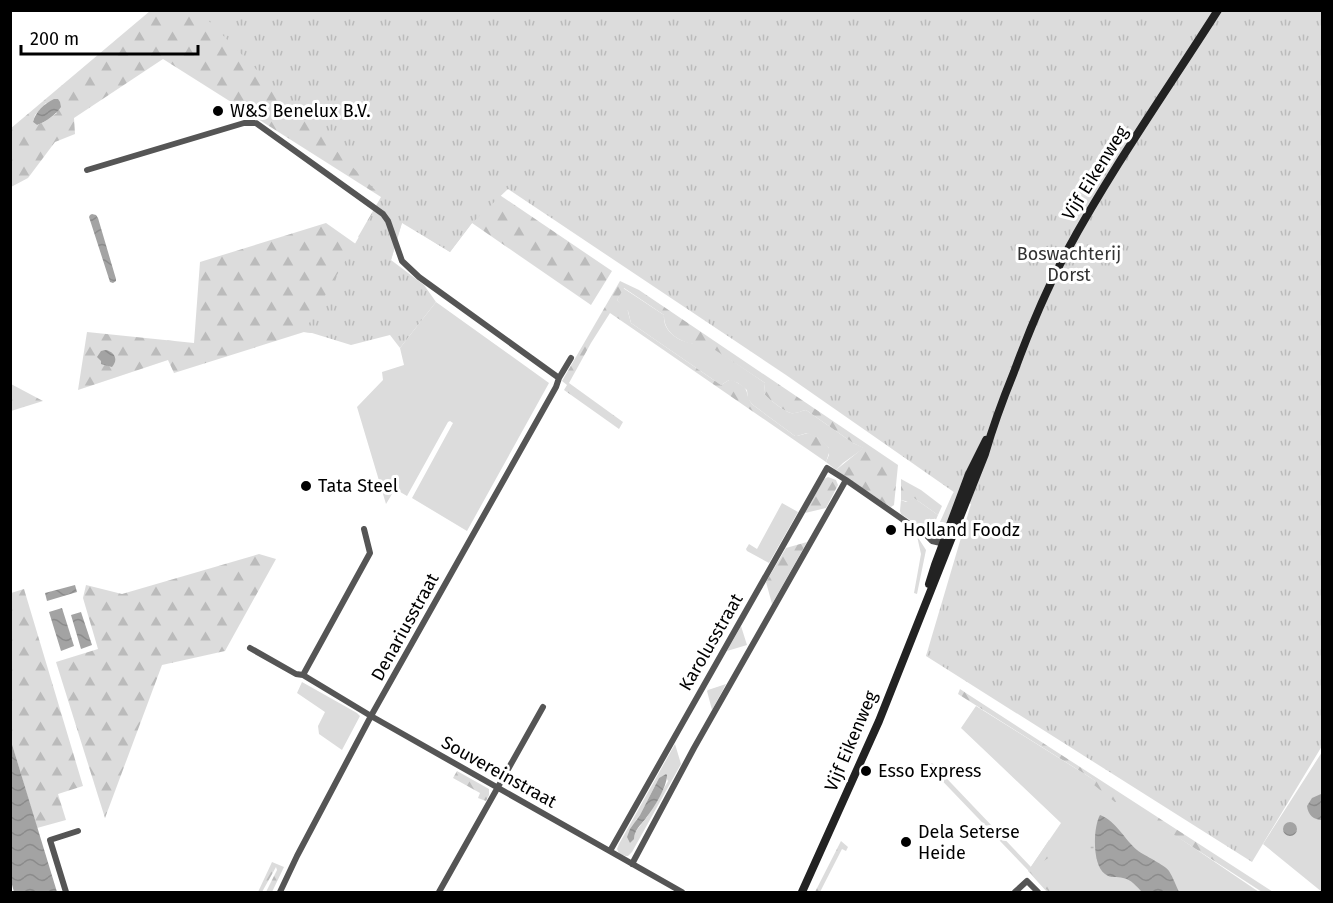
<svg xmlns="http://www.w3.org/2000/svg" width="1333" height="903" font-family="'Fira Sans',sans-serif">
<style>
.green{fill:#dcdcdc;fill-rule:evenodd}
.forest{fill:url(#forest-firs);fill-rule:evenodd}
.wetland{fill:url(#wetland-marsh)}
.park{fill:url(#park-tufts)}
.water{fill:url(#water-waves)}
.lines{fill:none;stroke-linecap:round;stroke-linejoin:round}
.minor{stroke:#555;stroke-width:6}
.secondary{stroke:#222;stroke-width:8}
.poi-dot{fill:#000;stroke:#fff;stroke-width:2}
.labels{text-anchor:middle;stroke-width:6;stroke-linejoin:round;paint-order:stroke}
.poi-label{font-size:18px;fill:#000;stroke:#fff;text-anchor:start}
.street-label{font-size:18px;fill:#000;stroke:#fff}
.park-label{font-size:18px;fill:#333;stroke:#fff}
</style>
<defs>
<pattern id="forest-firs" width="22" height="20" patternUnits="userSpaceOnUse" patternTransform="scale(1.5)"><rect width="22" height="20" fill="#dcdcdc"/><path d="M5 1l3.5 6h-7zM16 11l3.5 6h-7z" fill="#bbb"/></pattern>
<pattern id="wetland-marsh" width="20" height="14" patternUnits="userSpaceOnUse" patternTransform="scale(1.5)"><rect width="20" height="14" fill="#dcdcdc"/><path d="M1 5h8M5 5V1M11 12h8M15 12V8" fill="none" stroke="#bbb"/></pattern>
<pattern id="park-tufts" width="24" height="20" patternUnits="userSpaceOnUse" patternTransform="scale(1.5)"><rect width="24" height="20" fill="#dcdcdc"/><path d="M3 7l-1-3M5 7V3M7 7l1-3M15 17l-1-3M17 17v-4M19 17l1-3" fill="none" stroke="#bbb"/></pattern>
<pattern id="water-waves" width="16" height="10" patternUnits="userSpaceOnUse" patternTransform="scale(1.5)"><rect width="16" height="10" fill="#a3a3a3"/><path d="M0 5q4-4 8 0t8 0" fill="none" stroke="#8b8b8b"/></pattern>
</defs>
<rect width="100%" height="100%" fill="#fff"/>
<!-- green -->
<path class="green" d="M623,288L664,315C662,336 689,347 706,343L765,383C765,384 764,392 764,393C765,397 787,413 791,413C795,414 801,411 806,410L853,443L864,448L843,463L836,470L826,462L829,455V448L818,438L807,433L797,436H795L753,405L748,399L747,390L738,383L729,380L721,385L631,323L628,311L617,300Z
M436,302L549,383L467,531L412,498L453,423L450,421L448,422L407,496L395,489L386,504L357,407L383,380L382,372L404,365L400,348Z
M968,468L949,524L943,522H940L952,495Z
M914,498L938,515L935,522L922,528L901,514L900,511L901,500L906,502Z
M782,503L798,512L769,563L747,551L746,549L749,544L757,549Z
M917,536L926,550L917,594L914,593L921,554Z
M741,626L747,645L727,651Z
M302,682L357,713L360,716L342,750L319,734L318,726L325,712L297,693Z
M726,684L712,710L707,691L708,690Z
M976,706L1091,778L1259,892H1047L1028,871L1061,823L961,728Z
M675,744L681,764L632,852L628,856C622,856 619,854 617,849L619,844ZM665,775L668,781L667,783L647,817L636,831L633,835V839L630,843L636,820L640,815L659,778Z
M1322,752V892L1263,844Z"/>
<!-- forest -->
<path class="forest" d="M150,11H228L612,271L591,305L472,223L450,252L402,222L391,260L358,237L381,197L163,59L74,118L75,134L55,142L28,178L11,187L10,129ZM46,103L57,113L44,122L37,125L33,122L35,115Z
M326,223L370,254L312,333L304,332L174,373L168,360L78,390L87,332L194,343L200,262Z
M620,281L639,290L898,465L894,505L891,507L886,504L836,470L863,448L853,443L806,410C801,411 796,414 791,413C787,413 765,397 764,393C764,392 765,383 765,383L706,344C688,347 663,336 664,315L624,288L617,300L627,308L631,323L721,385L729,380H731C754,389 742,392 753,405L795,436H797L808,433C816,436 826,442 830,450L826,462L610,313L591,343L569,383L623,422L619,429L564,390L567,385L562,381Z
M11,384L43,401L11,411Z
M828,477L836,480L838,485L826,508L805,513L824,479Z
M901,479L921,490L942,506L938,515L914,498L909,502L901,500Z
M807,542L772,604L766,582L786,548Z
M259,554L276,559L225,651L162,665L105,818L56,662L98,649L83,598L86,585L122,594Z
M24,589L83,786L58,794L66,820L37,828L11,741V593Z
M960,689L969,695L1273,892H1262L1125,803L1120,801L1115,802L1094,785L1095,781L1091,778L958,694Z
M932,763L1031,867L1049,840L1056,847L1051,856L1041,863L1040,869L1047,873L1060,892H1049L928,766Z
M457,771L489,789V795L486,801L478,798L480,793L453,778Z
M841,841L848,847L846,851L842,849L820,892H815Z
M272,862L284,867L272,892H266L277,870L276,867L262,892H258Z"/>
<!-- wetland -->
<path class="wetland" d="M1097,823C1095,837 1094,850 1098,863C1085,848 1094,847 1091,831Z"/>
<!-- park -->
<path class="park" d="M199,11H1322V746L1252,862L926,656L971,504L786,375L508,189L472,223L450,252L402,223L391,260L424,285L436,302L400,348L390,335L351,345L312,333L304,332L382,197Z"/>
<!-- water -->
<path class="water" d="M54,99H58L60,102L61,107C55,115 47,121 37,125L33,122C36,111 44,104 54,99Z
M92,214L96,215L98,218L116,279V281L113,283L110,282L89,217L90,215Z
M106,350C114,352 119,359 112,367L101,364V361L97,357L101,351Z
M75,585L77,592L47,601L45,593Z
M62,608L74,646L61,651L49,612Z
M81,612L92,645L81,649L71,615Z
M11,741L57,892H14L11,881Z
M666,774L667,775C667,787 654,808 646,818C641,825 634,830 634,839L630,843L627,837L630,829L640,815L659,778Z
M1321,794H1322V820C1314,820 1308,815 1307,806L1312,798Z
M1100,815C1116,821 1125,840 1137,850C1145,856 1165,865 1169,871C1173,877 1176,886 1179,892H1142C1137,887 1131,879 1123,878C1117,876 1111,879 1105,874C1092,865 1093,827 1100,815Z
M1283 829a7 7 0 1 1 14 0a7 7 0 1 1-14 0Z"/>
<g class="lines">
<!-- minor -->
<path class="minor" d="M87,170L244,123H256L383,214L388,221L402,261L419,277L559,378
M364,529L370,553L303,675L371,716L682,892
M925,534L932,541L945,544
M250,648L296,674L303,675
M610,851L827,468L846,480
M632,864L694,748L846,480L918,530C926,534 935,536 945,539
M66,892L50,840L78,831
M280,892L297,856L371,716L556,387L559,378L571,358
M439,892L543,707
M1015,892L1027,881L1038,892"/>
<!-- secondary -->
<path class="secondary" d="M929,584L935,565L969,474L986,440
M802,892L879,721L985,454C993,426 1003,399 1014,372C1029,331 1046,290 1067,251C1112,168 1167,90 1218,10"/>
</g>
<!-- markers -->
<g class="poi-dot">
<circle cx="218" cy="111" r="6"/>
<circle cx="306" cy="486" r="6"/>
<circle cx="891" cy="530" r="6"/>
<circle cx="866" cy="771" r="6"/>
<circle cx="906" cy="842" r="6"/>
</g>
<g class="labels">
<!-- poi labels -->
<g class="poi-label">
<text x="230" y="117">W&amp;S Benelux B.V.</text>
<text x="318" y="492">Tata Steel</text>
<text x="903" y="536">Holland Foodz</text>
<text x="878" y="777">Esso Express</text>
<text x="918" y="838">Dela Seterse<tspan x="918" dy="21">Heide</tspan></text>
</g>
<!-- street labels -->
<g class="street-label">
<text transform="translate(1095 173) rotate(-58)" y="6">Vijf Eikenweg</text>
<text transform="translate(405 627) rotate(-61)" y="6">Denariusstraat</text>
<text transform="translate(711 642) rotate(-60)" y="6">Karolusstraat</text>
<text transform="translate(851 741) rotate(-67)" y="6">Vijf Eikenweg</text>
<text transform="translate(499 772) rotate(29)" y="6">Souvereinstraat</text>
</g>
<!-- park labels -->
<g class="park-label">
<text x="1069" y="260">Boswachterij<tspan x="1069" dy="21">Dorst</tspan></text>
</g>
</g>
<!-- border -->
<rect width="1333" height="903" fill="none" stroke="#000000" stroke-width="24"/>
<!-- scale -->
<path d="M21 45v9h177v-9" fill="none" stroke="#000000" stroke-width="3"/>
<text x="30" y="45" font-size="18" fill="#000000" stroke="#ffffff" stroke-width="4.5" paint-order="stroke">200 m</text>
</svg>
